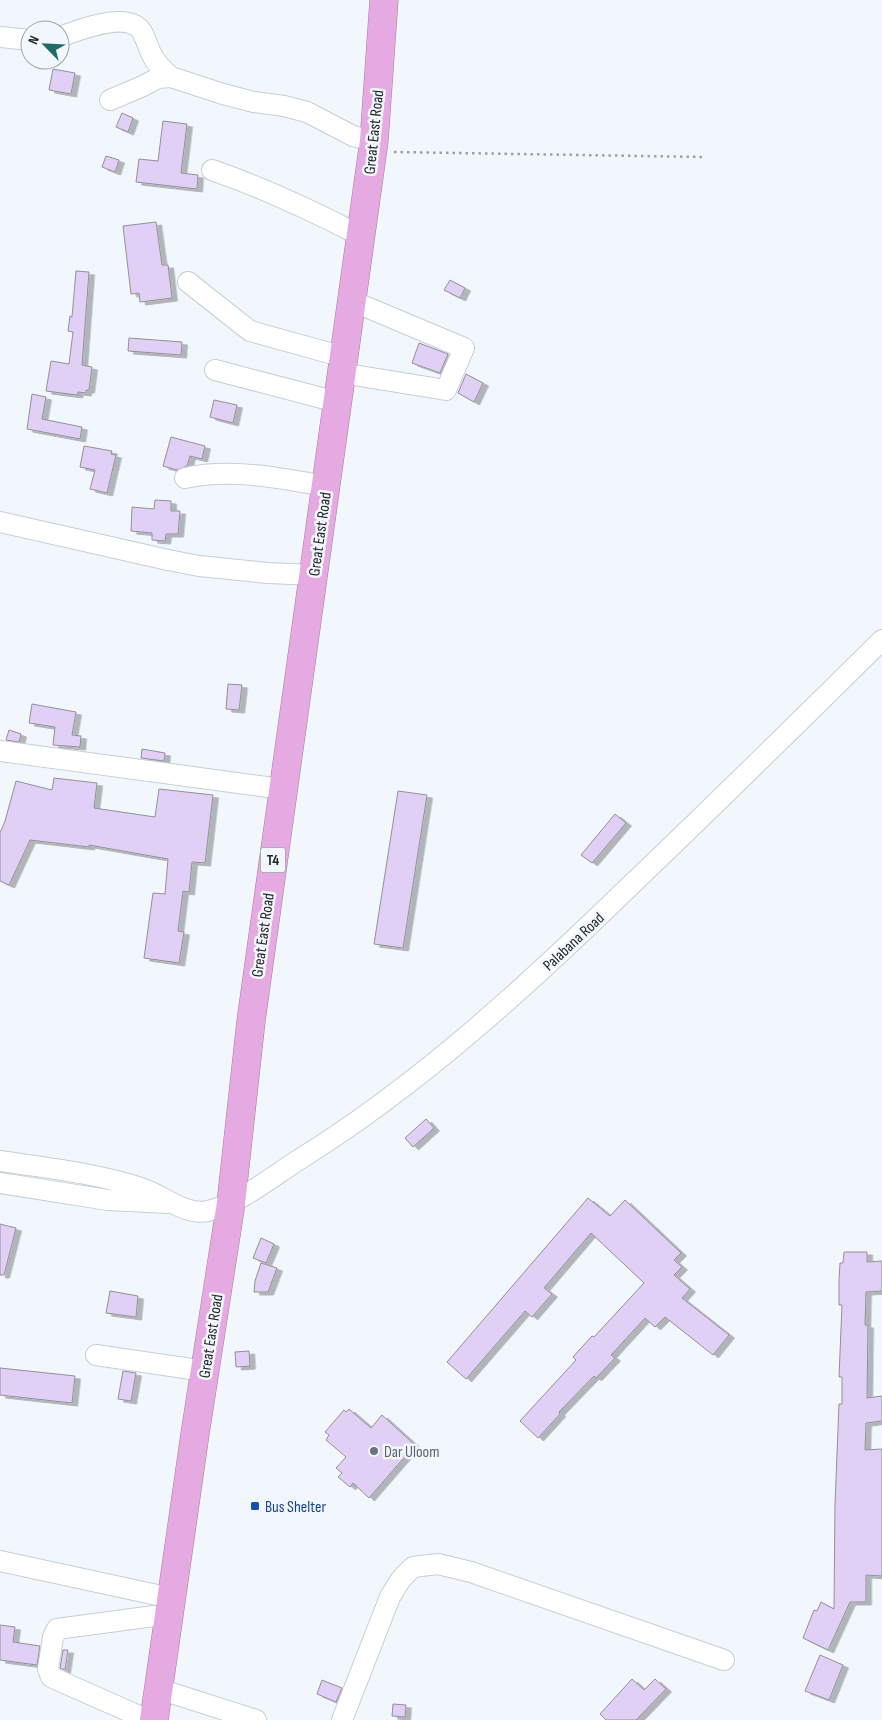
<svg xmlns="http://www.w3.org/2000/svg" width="882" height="1720" font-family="'Sofia Sans Condensed',sans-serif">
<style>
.building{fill:#e1d0f6;stroke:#928f97;filter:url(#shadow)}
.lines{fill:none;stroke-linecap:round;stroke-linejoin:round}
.minor-casing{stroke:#c7ced5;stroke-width:22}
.highway-casing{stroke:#a27ca2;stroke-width:29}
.path{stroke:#9da0a6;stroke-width:2.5;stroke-dasharray:2.5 4;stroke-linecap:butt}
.minor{stroke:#fff;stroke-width:20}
.highway{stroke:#e6aae3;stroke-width:28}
.worship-dot{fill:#6b7280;stroke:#f2f7fe;stroke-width:2}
.transit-dot{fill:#1a4fb4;stroke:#f2f7fe;stroke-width:2}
.labels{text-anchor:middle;stroke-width:5;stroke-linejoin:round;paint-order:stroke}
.shield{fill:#f2f7fe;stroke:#62656a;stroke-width:1}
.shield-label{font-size:15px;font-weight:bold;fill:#25272a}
.street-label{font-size:16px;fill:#25272a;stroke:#f2f7fe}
.worship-label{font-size:16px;fill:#5b616d;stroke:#f2f7fe;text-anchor:start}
.transit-label{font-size:16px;fill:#164399;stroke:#f2f7fe;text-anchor:start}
</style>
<defs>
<filter id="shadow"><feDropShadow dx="5.5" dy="3" stdDeviation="0" flood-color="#0004"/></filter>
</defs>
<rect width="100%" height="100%" fill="#f2f7fe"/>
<!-- building -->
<path class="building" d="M53,69L75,73L71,94L49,90Z
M122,113L133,118L128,132L116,127Z
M163,121L187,124L181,173L198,175L197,189L136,182L139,159L158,161Z
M106,156L119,160L115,172L102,167Z
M156,222L162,265H168L172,298L140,302L139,293L131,294L123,226Z
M76,271L89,272L82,365L92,367L89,390H86V393L78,392L77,395L46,391L51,361L69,364L73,332L68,331L70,316L72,317Z
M450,280L465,288L460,298L444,290Z
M129,338L182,342L181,355L128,351Z
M419,343L448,354L440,373L412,363Z
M466,374L483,383L474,402L458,393Z
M32,394L46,397L42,419L82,427L80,439L27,429Z
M214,400L237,405L233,423L210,417Z
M171,437L205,446L202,459L190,456L187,466L177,470L163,466Z
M84,446L112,451L111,454L116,455L107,493L90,489L95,470L80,467Z
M155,500L171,501V511H180L178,534H166L165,541L152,540V533L131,531L132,507L154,509Z
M228,684L242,685L239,710L226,709Z
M32,704L76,712L72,735L81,736L80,747L53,745L55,727L29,723Z
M9,730L21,734L19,742L6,740Z
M142,749L165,753L164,761L141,758Z
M54,778L97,783L94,808L155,817L159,789L213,795L205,863L192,862L189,892L183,891L178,931L184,932L179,963L144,958L153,893L165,894L168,859L89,845V847L30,840L9,885L0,881V833L5,821L16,781L52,790Z
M398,791L427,795L403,948L374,944Z
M615,814L626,823L592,863L581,855Z
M426,1119L434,1128L413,1147L405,1138Z
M588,1198L610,1216L625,1200L681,1253L674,1260L682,1267L674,1275L690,1289L682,1298L729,1335L713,1355L665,1317L655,1327L645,1318L611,1355L615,1358L596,1378L594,1376L559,1412L560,1414L538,1438L520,1421L576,1360L573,1357L592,1336L594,1337L644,1283L591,1233L544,1288L552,1294L532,1317L525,1311L466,1379L447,1362Z
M0,1224L16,1228L4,1275H0Z
M261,1238L274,1244L266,1263L253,1258Z
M844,1252H867V1262L882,1261V1291L866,1292L865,1325H868L867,1398L882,1396V1421L866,1423L865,1450L882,1449V1576L866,1575V1602H850L828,1650L803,1638L814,1610L817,1611L821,1602L834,1609L835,1504L839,1404H842V1377H839L842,1305H839V1281L840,1263H843Z
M261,1263L277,1268L268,1292H254L255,1281Z
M110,1291L138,1296L136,1317L106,1313Z
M249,1351L250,1366L236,1367L235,1352Z
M0,1368L75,1376L72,1403L0,1395Z
M123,1371L136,1373L131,1401L118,1399Z
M349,1409L371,1428L382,1415L415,1445L369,1498L353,1483L350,1487L338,1477L342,1473L336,1468L346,1457L326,1440L329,1435L325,1432L344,1410L346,1412Z
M0,1625L15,1627L13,1642L40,1646L37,1665L0,1660Z
M63,1650H68L65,1670L60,1668Z
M820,1655L843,1665L829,1700L805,1691Z
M632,1679L644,1690L655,1679L666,1689L636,1720H606L600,1714Z
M322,1680L342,1688L336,1702L317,1694Z
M393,1704L406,1705L405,1717L392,1716Z"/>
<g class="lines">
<!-- minor casing -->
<g class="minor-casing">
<path id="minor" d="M0,37L30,40
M60,37C78,30 123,13 139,28C145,34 147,45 151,53C155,63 163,70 171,77
M110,100L143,86L158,78L171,77L223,94L254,102L284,106L307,112L353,136L374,141
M212,170C264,188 313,211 361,236
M188,282L250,331L344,357
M215,370L337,402
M341,373L446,390L464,348L352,301
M185,478C231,468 280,478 325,486
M0,522L168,560L199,566L268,573L313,575
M0,751L282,789
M0,1161C47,1168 96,1173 141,1188C163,1195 185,1216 208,1211C239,1204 273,1176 300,1159C422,1083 529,984 632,884C716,804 799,722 882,640
M0,1183L108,1200L167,1203
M96,1355L205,1371
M0,1561L171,1598
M159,1689L256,1720
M148,1720L51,1677L48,1669L53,1637L57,1629L169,1614
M342,1720L390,1597L401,1579L413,1567L438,1564L471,1572L724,1660"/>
</g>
<!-- highway casing -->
<g class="highway-casing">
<path id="highway" d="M154,1720L195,1434L231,1203L251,1021L374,141L384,0"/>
</g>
<!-- path -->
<path class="path" d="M394,152L704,157"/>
<!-- minor -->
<use href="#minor" class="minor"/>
<!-- highway -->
<use href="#highway" class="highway"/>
</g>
<!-- markers -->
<circle class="worship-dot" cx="374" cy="1451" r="5"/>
<rect class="transit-dot" x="250" y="1501" width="10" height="10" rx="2.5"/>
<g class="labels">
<!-- shield labels -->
<rect class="shield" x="260.5" y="847.5" width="25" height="25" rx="4"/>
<g class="shield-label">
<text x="273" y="865">T4</text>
</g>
<!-- street labels -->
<g class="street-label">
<text transform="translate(373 132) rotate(-84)" y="6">Great East Road</text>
<text transform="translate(319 534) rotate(-82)" y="6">Great East Road</text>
<text transform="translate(262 935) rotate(-82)" y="6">Great East Road</text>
<text transform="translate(573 941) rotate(-43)" y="6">Palabana Road</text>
<text transform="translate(210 1336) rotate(-81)" y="6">Great East Road</text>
</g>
<!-- worship labels -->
<g class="worship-label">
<text x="384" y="1457">Dar Uloom</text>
</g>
<!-- transit labels -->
<g class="transit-label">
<text x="265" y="1512">Bus Shelter</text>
</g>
</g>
<!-- north arrow -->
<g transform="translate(45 45) rotate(294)"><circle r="24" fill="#f2f7fe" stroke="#a0a4a9"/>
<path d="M0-4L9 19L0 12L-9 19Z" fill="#206c6d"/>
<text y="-8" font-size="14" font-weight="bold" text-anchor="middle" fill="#25272a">N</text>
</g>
</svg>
